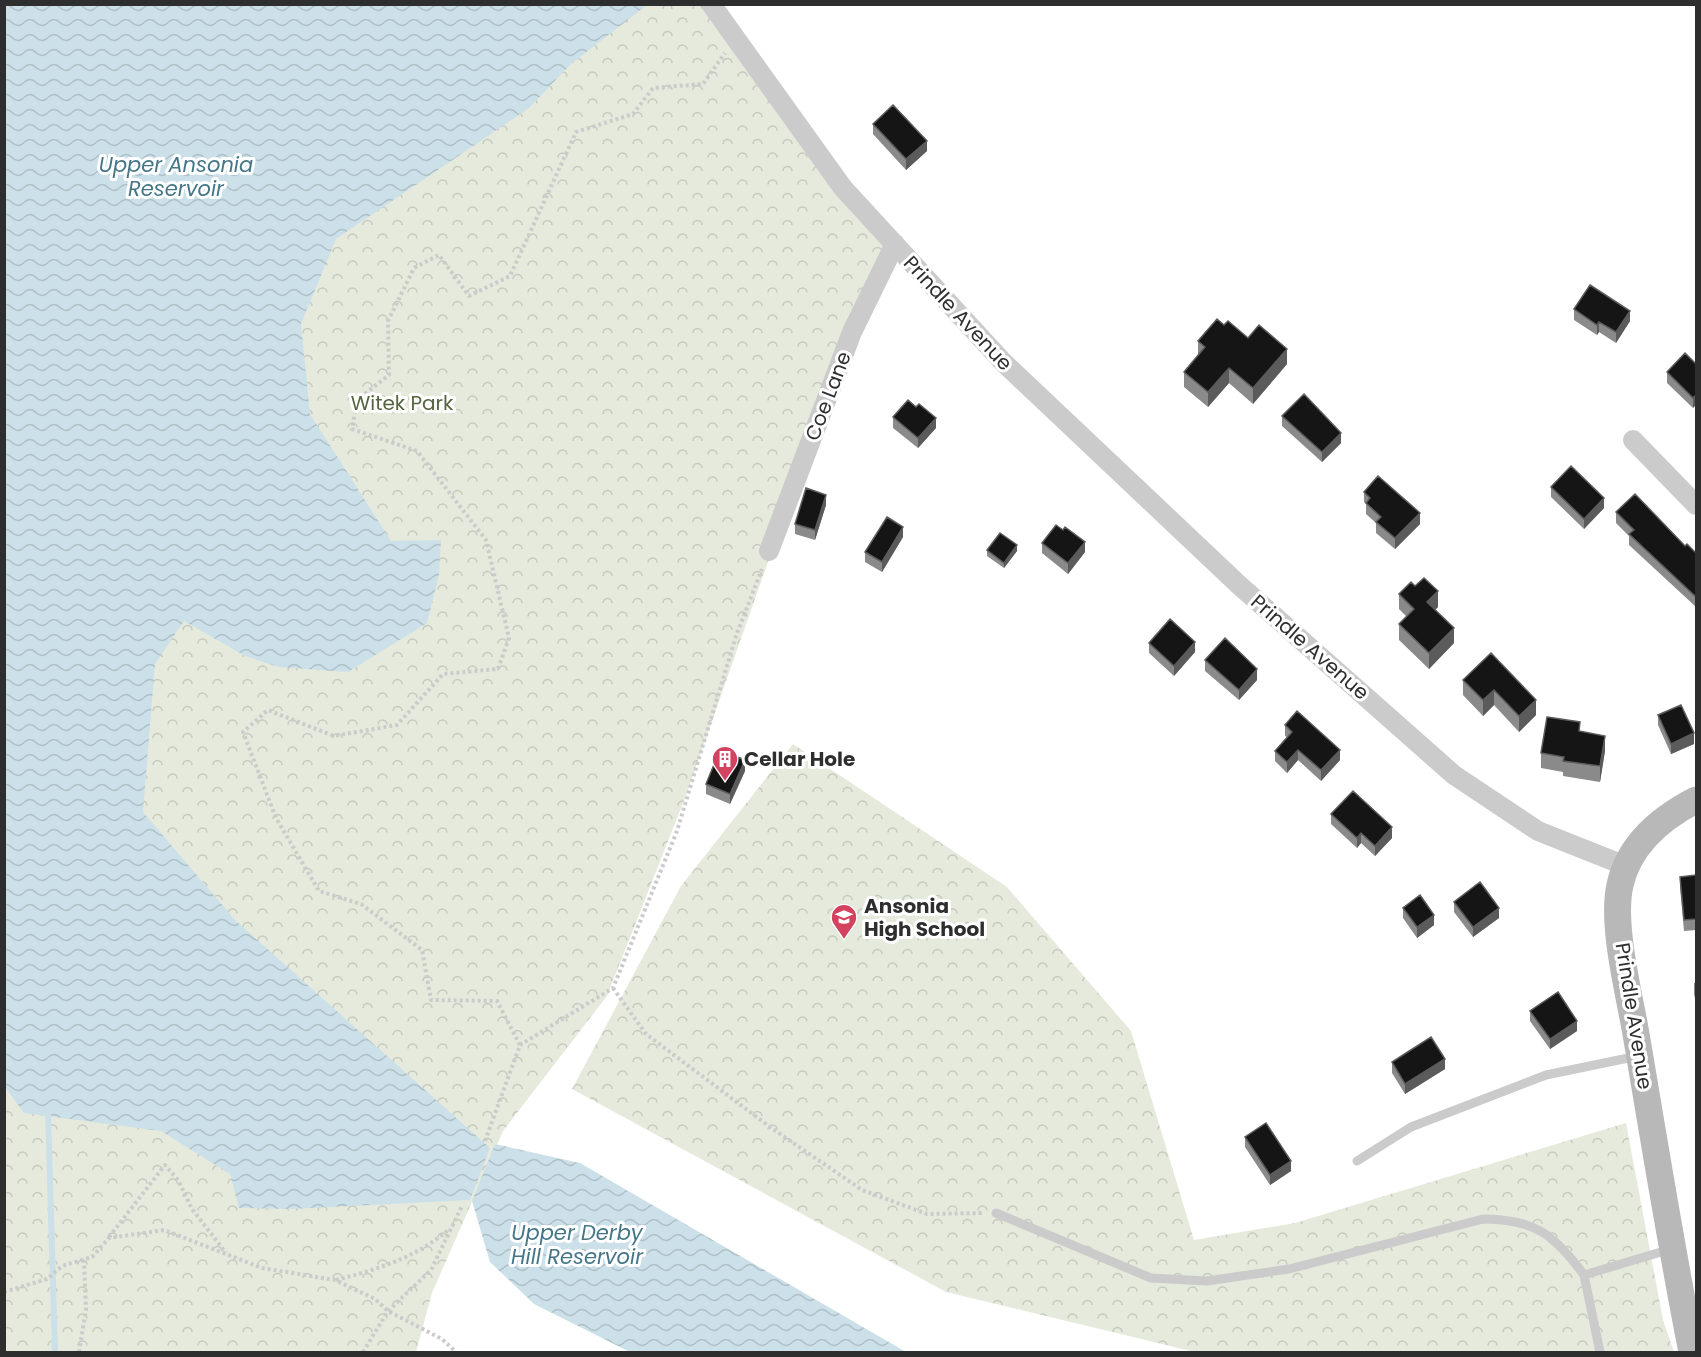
<svg xmlns="http://www.w3.org/2000/svg" width="1701" height="1357" font-family="Poppins,sans-serif">
<style>
.park{fill:url(#park-crowns)}
.water{fill:url(#water-waves)}
.lines{fill:none;stroke-linecap:round;stroke-linejoin:round}
.stream{stroke:#cbe0e8;stroke-width:6}
.path{stroke:#cbcbcb;stroke-width:4;stroke-dasharray:3 3;stroke-linecap:butt}
.service{stroke:#cbcbcb;stroke-width:9}
.minor{stroke:#cbcbcb;stroke-width:20}
.secondary{stroke:#b8b8b8;stroke-width:27}
.wall{fill:#8a8a8a}
.shaded-wall{fill:#5b5b5b}
.building{fill:#151515;stroke:#5b5b5b;stroke-width:1.5}
.labels{text-anchor:middle;stroke-width:6;stroke-linejoin:round;paint-order:stroke}
.street-label{font-size:20px;fill:#2e2e2e;stroke:#fff}
.park-label{font-size:20px;fill:#566540;stroke:#fff}
.poi-label{font-size:20px;font-weight:bold;fill:#2e2e2e;stroke:#fff;text-anchor:start}
.water-label{font-size:21px;font-style:italic;fill:#447688;stroke:#fff}
</style>
<defs>
<pattern id="park-crowns" width="20" height="18" patternUnits="userSpaceOnUse" patternTransform="scale(1.5)"><rect width="20" height="18" fill="#e6eadd"/><path d="M2 6a3 3 0 1 1 6 0M12 15a3 3 0 1 1 6 0" fill="none" stroke="#c6c9be"/></pattern>
<pattern id="water-waves" width="16" height="10" patternUnits="userSpaceOnUse" patternTransform="scale(1.5)"><rect width="16" height="10" fill="#cbe0e8"/><path d="M0 5q4-4 8 0t8 0" fill="none" stroke="#afc0c7"/></pattern>
</defs>
<rect width="100%" height="100%" fill="#fff"/>
<!-- park -->
<path class="park" d="M5,5H706L887,245L851,326L685,798L607,996L503,1131L432,1293L416,1352H5Z
M793,744L1007,887L1131,1031L1194,1240L1295,1223L1626,1123L1663,1320L1674,1352H1195L946,1292L572,1089L681,886Z"/>
<!-- water -->
<path class="water" d="M5,4L647,5L571,64L529,108L336,239L301,324L310,414L391,541L441,540L439,575L427,623L348,672L279,667L245,656L184,621L155,664L143,812L235,920L490,1148L470,1200L291,1209L239,1208L230,1174L161,1131L24,1113L5,1087Z
M495,1144L580,1163L906,1352H630L534,1304L490,1262L472,1201Z"/>
<g class="lines">
<!-- stream -->
<path class="stream" d="M48,1111L55,1352"/>
<!-- path -->
<path class="path" d="M613,988L646,1034L770,1127L862,1190L927,1214L984,1213
M520,1045L497,1001L431,1000L422,950L361,904L319,891L276,818L243,732L268,710L334,736L397,725L443,674L498,669L509,638L486,540L417,451L352,429L357,400L389,375L388,321L414,268L439,255L469,296L510,276L576,132L633,114L653,88L703,84L725,53
M485,1141L520,1045L613,988L677,831L736,636L762,569
M109,1237L165,1165L178,1180L192,1209L226,1253
M336,1280C375,1270 416,1258 448,1230
M4,1292L47,1279L62,1266L92,1257L109,1238L164,1230L262,1268L335,1280L375,1299L388,1311L442,1339L456,1352
M79,1352L86,1310L84,1260
M363,1352L388,1311L431,1270L462,1206"/>
<!-- service -->
<path class="service" d="M1357,1161L1411,1127L1546,1075L1638,1056
M996,1213L1151,1278L1207,1281L1289,1269L1483,1219C1534,1219 1554,1234 1584,1275
M1600,1352L1584,1275L1671,1249"/>
<!-- minor -->
<path class="minor" d="M711,4L843,188L1003,362L1239,585L1454,775L1538,831L1626,866
M1633,440L1696,505
M769,551L852,332L895,244"/>
<!-- secondary -->
<path class="secondary" d="M1692,1352C1671,1247 1654,1140 1636,1034C1629,993 1611,924 1620,885C1629,844 1661,818 1696,800"/>
</g>
<!-- wall -->
<path class="wall" d="M873,124L927,151L906,170L873,134Z
M1574,309L1630,321L1616,343L1599,332L1597,335L1574,320Z
M1224,325L1248,338L1287,364L1253,404L1229,383L1208,407L1184,387V372L1198,355V341Z
M1696,364L1693,408L1667,383V372Z
M916,407L936,428L918,448L893,428V417Z
M1282,416L1341,443L1322,462L1282,426Z
M1551,487L1604,508L1584,529L1551,497Z
M1364,492L1420,524L1395,549L1376,533V523L1366,514V504L1364,502Z
M826,505L815,540L795,534V524Z
M1616,512L1685,546L1696,553V604L1695,606L1629,545V536L1616,523Z
M1063,530L1085,552L1068,574L1042,553V543Z
M903,537L882,572L865,562V552Z
M987,550L1017,551L1004,568L987,556Z
M1399,594L1438,607L1435,610L1454,643L1429,669L1399,640V624L1407,617L1399,609Z
M1149,643L1195,652L1174,676L1149,653Z
M1491,653L1536,715L1519,732L1494,705L1483,716L1463,695V680Z
M1205,660L1257,680L1239,700L1205,671Z
M1658,715L1694,744L1671,754L1658,725Z
M1285,725L1340,760L1321,781L1298,760L1287,773L1275,761V751L1287,737L1285,736Z
M1580,732L1605,751L1600,782L1563,776V772L1541,768V753Z
M745,771L730,804L706,794V784Z
M1331,814L1392,838L1375,856L1361,843L1357,848L1331,824Z
M1696,875V930L1684,931L1680,887V877Z
M1454,902L1499,918L1473,937L1454,912Z
M1403,908L1434,925L1417,938L1403,918Z
M1694,983H1696V1003L1694,994Z
M1530,1011L1577,1031L1550,1049L1530,1021Z
M1392,1062L1445,1069L1405,1094L1392,1073Z
M1245,1137L1291,1171L1270,1185L1245,1147Z"/>
<!-- shaded-wall -->
<path class="shaded-wall" d="M927,141V151L906,170V159Z
M1630,311V321L1616,343V332Z
M1599,322V332L1597,335V325Z
M1287,349V364L1253,404V388Z
M1229,368V383L1208,407V392Z
M1696,395V405L1693,408V398Z
M936,418V428L918,448V438Z
M1341,433V443L1322,462V452Z
M826,495V505L815,540V530Z
M1604,498V508L1584,529V519Z
M1420,513V524L1395,549V538Z
M903,527V537L882,572V562Z
M1085,542V552L1068,574V563Z
M1017,545V551L1004,568V563Z
M1438,591V607L1427,618V602Z
M1696,594V604L1695,606V596Z
M1454,628V643L1429,669V653Z
M1195,642V652L1174,676V666Z
M1257,669V680L1239,700V690Z
M1494,690V705L1483,716V700Z
M1536,700V715L1519,732V716Z
M1694,733V744L1671,754V744Z
M1605,736V751L1600,782V766Z
M1298,750V760L1287,773V762Z
M1340,750V760L1321,781V770Z
M745,760V771L730,804V794Z
M1392,827V838L1375,856V846Z
M1361,833V843L1357,848V838Z
M1499,908V918L1473,937V927Z
M1434,915V925L1417,938V927Z
M1577,1021V1031L1550,1049V1039Z
M1445,1059V1069L1405,1094V1084Z
M1291,1161V1171L1270,1185V1175Z"/>
<!-- building -->
<path class="building" d="M893,105L927,141L906,159L873,124Z
M1590,285L1630,311L1616,332L1599,322L1597,325L1574,309Z
M1217,319L1224,325L1228,321L1248,338L1259,325L1287,349L1253,388L1229,368L1208,392L1184,372L1205,347L1198,341Z
M1685,353L1696,364V395L1693,398L1667,372Z
M1304,394L1341,433L1322,452L1282,416Z
M908,400L916,407L919,404L936,418L918,438L893,417Z
M1571,466L1604,498L1584,519L1551,487Z
M1378,476L1420,513L1395,538L1376,522L1381,517L1366,503L1370,498L1364,492Z
M806,488L826,495L815,530L795,524Z
M1635,494L1685,546L1687,544L1696,553V594L1695,596L1629,534L1634,530L1616,512Z
M887,517L903,527L882,562L865,552Z
M1056,525L1063,530L1065,527L1085,542L1068,563L1042,543Z
M1000,533L1017,545L1004,563L987,550Z
M1424,578L1438,591L1427,602L1454,628L1429,653L1399,624L1414,609L1399,594L1411,582L1415,586Z
M1170,619L1195,642L1174,666L1149,643Z
M1225,638L1257,669L1239,690L1205,660Z
M1491,653L1536,700L1519,716L1494,690L1483,700L1463,680Z
M1681,705L1694,733L1671,744L1658,715Z
M1297,711L1340,750L1321,770L1298,750L1287,762L1275,751L1292,732L1285,725Z
M1547,717L1580,722L1579,731L1605,736L1600,766L1563,761L1564,757L1541,753Z
M720,750L745,760L730,794L706,784Z
M1353,791L1392,827L1375,846L1361,833L1357,838L1331,814Z
M1696,875V919L1684,920L1680,877Z
M1480,882L1499,908L1473,927L1454,902Z
M1420,895L1434,915L1417,927L1403,908Z
M1558,992L1577,1021L1550,1039L1530,1011Z
M1431,1037L1445,1059L1405,1084L1392,1062Z
M1266,1123L1291,1161L1270,1175L1245,1137Z"/>
<!-- icons -->
<defs>
<g id="building-pin" transform="scale(1.35)"><path d="M0 17L-7.5 6A9.5 9.5 0 1 1 7.5 6Z" fill="#d3425f" stroke="#fff"/><path d="M-4-6H4V6H1V3H-1V6H-4ZM-2.5-4.3h1.7v1.8h-1.7ZM.8-4.3h1.7v1.8H.8ZM-2.5-1h1.7V.8h-1.7ZM.8-1h1.7V.8H.8Z" fill="#fff"/></g>
<g id="school-pin" transform="scale(1.35)"><path d="M0 17L-7.5 6A9.5 9.5 0 1 1 7.5 6Z" fill="#d3425f" stroke="#fff"/><path d="M0-5L7-2L0 1L-7-2ZM-4 1L0 2.5L4 1V4Q0 6-4 4Z" fill="#fff"/></g>
</defs>
<g fill-rule="evenodd">
<use href="#building-pin" x="725" y="759"/>
<use href="#school-pin" x="844" y="917"/>
</g>
<g class="labels">
<!-- street labels -->
<g class="street-label">
<text transform="translate(958 313) rotate(47)" y="7">Prindle Avenue</text>
<text transform="translate(828 396) rotate(-69)" y="7">Coe Lane</text>
<text transform="translate(1310 647) rotate(41)" y="7">Prindle Avenue</text>
<text transform="translate(1634 1016) rotate(81)" y="7">Prindle Avenue</text>
</g>
<!-- park labels -->
<g class="park-label">
<text x="402" y="410">Witek Park</text>
</g>
<!-- poi labels -->
<g class="poi-label">
<text x="744" y="766">Cellar Hole</text>
<text x="864" y="913">Ansonia<tspan x="864" dy="23">High School</tspan></text>
</g>
<!-- water labels -->
<g class="water-label">
<text x="176" y="172">Upper Ansonia<tspan x="176" dy="24">Reservoir</tspan></text>
<text x="577" y="1240">Upper Derby<tspan x="577" dy="24">Hill Reservoir</tspan></text>
</g>
</g>
<!-- border -->
<rect width="1701" height="1357" fill="none" stroke="#2e2e2e" stroke-width="12"/>
</svg>
